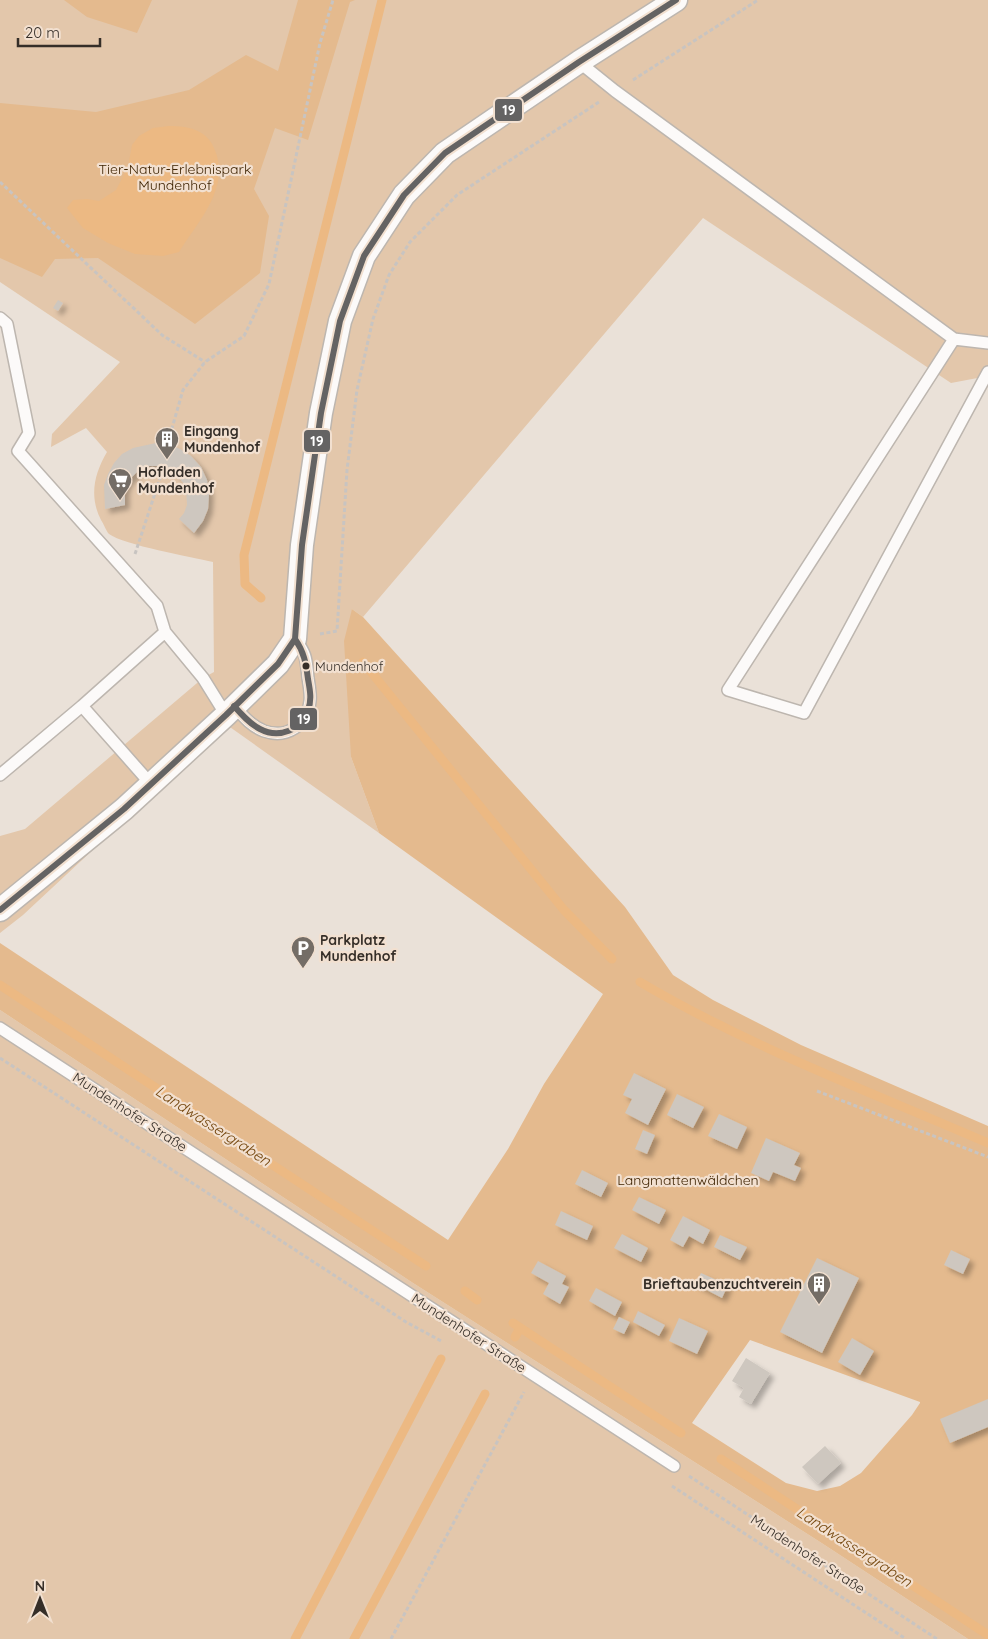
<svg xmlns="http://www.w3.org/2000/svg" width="988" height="1639" font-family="Quicksand,sans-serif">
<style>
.green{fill:#e3c7ab}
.forest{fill:#e4ba8e;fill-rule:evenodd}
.water{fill:#ecb983}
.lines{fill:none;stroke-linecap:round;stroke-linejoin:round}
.stream{stroke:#ecb983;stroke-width:9}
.building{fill:#cec7bf;filter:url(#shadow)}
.service-casing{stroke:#bdb6af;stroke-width:14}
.minor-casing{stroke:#bdb6af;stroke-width:25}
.path{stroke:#c8c4c1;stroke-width:3;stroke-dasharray:4 2.5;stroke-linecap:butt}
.service{stroke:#fcfaf9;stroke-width:11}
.minor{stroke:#fcfaf9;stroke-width:22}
.bus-1-casing{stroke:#f2e0d0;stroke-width:10}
.bus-1{stroke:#646363;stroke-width:6}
.bus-dot{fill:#352e28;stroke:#f2e0d0;stroke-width:2}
.labels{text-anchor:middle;stroke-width:4.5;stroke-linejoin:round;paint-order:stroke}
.bus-label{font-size:13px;fill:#352e28;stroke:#f2e0d0;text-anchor:start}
.park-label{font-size:14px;fill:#3e2302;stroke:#f2e0d0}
.poi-label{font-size:14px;font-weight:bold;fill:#352e28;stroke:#f2e0d0;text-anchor:start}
.street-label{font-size:14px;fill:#352e28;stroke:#f2e0d0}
.water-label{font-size:15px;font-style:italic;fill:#75470e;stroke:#f2e0d0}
.line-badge{stroke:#f2e0d0;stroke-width:2}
.badge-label{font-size:14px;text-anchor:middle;font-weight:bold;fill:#fff}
</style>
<defs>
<filter id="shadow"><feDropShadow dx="4.5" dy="4.5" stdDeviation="2.5" flood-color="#0004"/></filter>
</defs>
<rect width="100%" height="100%" fill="#eae1d8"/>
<!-- green -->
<path class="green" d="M0,0H988V376L951,383L703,218L363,617L352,609L351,757L379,833L227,725L23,915L0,933V836L25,829L203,678L214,672L213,562C191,557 124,545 109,534C106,531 104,524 101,520C89,497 94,474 107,452L86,428L51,447L52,434L120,362L0,282Z
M0,1010L413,1283L820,1542L968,1639H0Z"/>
<!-- forest -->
<path class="forest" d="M64,0H152L137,33L87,17Z
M298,0H355L350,2L308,140L275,128L254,189L269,216L260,273L195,324L98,258L55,259L42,277L0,258V103L96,112L189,90L246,55L278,71Z
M352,609L363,617L625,907L673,975L713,1000L801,1045L988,1126V1639H968L820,1542L413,1283L0,1010V943L448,1240L508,1149L544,1084L603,994L379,833L351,757L344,641ZM750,1340L920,1402V1403L912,1415L861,1473L840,1486L817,1491L786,1483L692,1423Z"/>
<!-- water -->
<path class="water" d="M169,126C187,126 206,129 214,148C232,187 198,221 179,252L163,256L135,254L108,243L83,228L67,208L73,200L87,199L99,201L116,190L128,167L132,145L139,136L153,128Z"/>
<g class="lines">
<!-- stream -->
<path class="stream" d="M261,598L245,584L244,555L382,0
M363,662L564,910L612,959
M640,982C750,1047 871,1092 988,1143
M0,985L426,1266
M465,1291L477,1300
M513,1323L681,1433
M515,1337L520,1328
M721,1459L988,1635
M295,1639L441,1359
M354,1639L485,1394"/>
</g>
<!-- building -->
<path class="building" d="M58,300L63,303L58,311L53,308Z
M156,443L168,444L180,449L191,456L201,467L207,480L209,494L208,509L203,521L194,533L179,519L184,513L187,505L186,487L176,473L163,466H149L140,469L128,481L125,489V505L105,509L104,485L108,474L114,463L122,454L133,448Z
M634,1073L666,1089L648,1125L625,1113L632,1099L623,1095Z
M677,1094L704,1107L693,1128L667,1115Z
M719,1114L747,1127L737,1149L708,1136Z
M643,1130L655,1135L647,1154L635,1149Z
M766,1138L800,1153L794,1165L801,1168L795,1181L773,1172L769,1181L751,1173Z
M582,1170L608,1183L601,1197L575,1184Z
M639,1197L666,1210L659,1224L632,1210Z
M561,1211L593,1226L587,1240L555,1225Z
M683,1216L710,1230L703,1244L689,1236L683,1247L670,1240Z
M622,1234L648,1248L641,1262L614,1248Z
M720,1235L747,1247L740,1260L714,1247Z
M951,1250L970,1259L963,1274L944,1265Z
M817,1258L859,1278L822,1353L780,1332Z
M538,1261L566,1276L562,1284L569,1287L560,1304L543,1294L549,1283L531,1273Z
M701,1273L728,1285L722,1298L695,1284Z
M596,1288L622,1302L615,1316L589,1301Z
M638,1311L665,1325L659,1336L633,1322Z
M619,1317L630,1322L624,1334L613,1329Z
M679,1318L708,1331L697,1354L669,1341Z
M852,1338L874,1351L860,1375L838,1362Z
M746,1358L770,1373L751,1404L739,1397L744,1388L732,1381Z
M988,1399V1427L950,1443L940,1419Z
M825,1446L841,1463L818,1484L802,1467Z"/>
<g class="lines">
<!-- service casing -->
<g class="service-casing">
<path id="service" d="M579,62L615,91L954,339L988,343
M0,318L7,324L29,433L18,451L157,606L165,632L82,706L0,775
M954,339L728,690L804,713L988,372
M165,632L203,678L226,715
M82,706L150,783
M234,706C243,716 251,726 264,731C287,739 308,725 310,701C311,694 309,685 308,678C306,659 307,655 295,639
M0,1028L674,1466"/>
</g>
<!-- minor casing -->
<g class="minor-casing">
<path id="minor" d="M0,910L124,809L226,715L278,664L295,639L302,545L321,413L340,321L364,256L404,195L445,153L579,62L676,0"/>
</g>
<!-- path -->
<path class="path" d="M633,80L758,0
M0,182L162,335L205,362
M168,442L183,390L205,362L244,336L269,284L320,43L333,0
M135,554L163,469
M320,634L337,631L347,470L357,390L373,319L389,275L410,242L457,195L599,102
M0,1058L406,1322L443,1342
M817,1091L988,1157
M689,1476L937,1639
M672,1486L906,1639
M391,1639L524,1392"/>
<!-- service -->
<use href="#service" class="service"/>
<!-- minor -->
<use href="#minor" class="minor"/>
<!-- bus-1 casing -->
<g class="bus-1-casing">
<path id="bus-1" d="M234,706C242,715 250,724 260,729C279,739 302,730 308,710C312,700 310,690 308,679C306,663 304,652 295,639
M0,910L124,809L226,715L278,664L295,639L302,545L321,413L340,321L364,256L404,195L445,153L579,62L676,0"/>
</g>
<!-- bus-1 -->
<use href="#bus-1" class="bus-1"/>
</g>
<!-- icons -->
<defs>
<g id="building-pin" transform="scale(1.25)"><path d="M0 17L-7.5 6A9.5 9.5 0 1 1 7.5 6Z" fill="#746d66" stroke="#f2e0d0"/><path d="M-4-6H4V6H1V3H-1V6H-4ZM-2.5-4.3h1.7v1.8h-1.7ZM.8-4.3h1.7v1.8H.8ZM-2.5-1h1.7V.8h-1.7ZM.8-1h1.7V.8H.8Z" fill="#fff"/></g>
<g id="supermarket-pin" transform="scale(1.25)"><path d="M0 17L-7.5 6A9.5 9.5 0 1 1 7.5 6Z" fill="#746d66" stroke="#f2e0d0"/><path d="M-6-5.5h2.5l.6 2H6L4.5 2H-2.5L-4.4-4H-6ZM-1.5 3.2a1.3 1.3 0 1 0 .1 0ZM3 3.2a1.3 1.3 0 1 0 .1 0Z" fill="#fff"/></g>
<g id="parking-pin" transform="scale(1.25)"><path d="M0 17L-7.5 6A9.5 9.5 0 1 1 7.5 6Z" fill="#746d66" stroke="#f2e0d0"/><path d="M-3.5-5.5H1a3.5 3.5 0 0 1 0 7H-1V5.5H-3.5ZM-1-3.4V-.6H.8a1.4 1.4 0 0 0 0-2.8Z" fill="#fff"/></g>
</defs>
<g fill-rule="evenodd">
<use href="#building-pin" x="167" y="439"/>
<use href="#supermarket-pin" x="120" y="480"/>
<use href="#parking-pin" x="303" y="948"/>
<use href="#building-pin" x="819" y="1284"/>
</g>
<!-- markers -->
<circle class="bus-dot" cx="306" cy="666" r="4.5"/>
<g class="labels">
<!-- bus labels -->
<g class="bus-label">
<text x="315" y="671">Mundenhof</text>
</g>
<!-- park labels -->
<g class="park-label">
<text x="175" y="174">Tier-Natur-Erlebnispark<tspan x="175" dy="16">Mundenhof</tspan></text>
<text x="688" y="1185">Langmattenwäldchen</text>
</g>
<!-- poi labels -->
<g class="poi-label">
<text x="184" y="436">Eingang<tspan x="184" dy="16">Mundenhof</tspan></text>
<text x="138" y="477">Hofladen<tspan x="138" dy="16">Mundenhof</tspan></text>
<text x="320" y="945">Parkplatz<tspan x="320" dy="16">Mundenhof</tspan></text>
<text x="802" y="1289" text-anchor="end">Brieftaubenzuchtverein</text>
</g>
<!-- street labels -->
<g class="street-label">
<text transform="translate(130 1112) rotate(33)" y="5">Mundenhofer Straße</text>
<text transform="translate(469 1333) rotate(33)" y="5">Mundenhofer Straße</text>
<text transform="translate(808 1554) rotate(33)" y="5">Mundenhofer Straße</text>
</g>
<!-- water labels -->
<g class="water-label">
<text transform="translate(213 1126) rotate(33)" y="5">Landwassergraben</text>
<text transform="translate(854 1547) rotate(33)" y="5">Landwassergraben</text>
</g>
</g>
<g class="line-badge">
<rect x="494" y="98" width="29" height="24" rx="5" fill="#646363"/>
<rect x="303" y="429" width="28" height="24" rx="5" fill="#646363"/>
<rect x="289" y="707" width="29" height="24" rx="5" fill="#646363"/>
</g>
<g class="badge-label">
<text x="509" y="115">19</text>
<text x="317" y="446">19</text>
<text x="304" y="724">19</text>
</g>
<!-- north arrow -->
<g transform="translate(40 1599)" stroke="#f2e0d0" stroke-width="4" paint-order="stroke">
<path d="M0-4L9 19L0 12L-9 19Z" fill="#352e28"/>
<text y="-8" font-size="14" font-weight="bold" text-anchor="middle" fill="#352e28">N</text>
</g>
<!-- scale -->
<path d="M18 38v8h82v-8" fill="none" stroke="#352e28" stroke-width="2.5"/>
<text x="25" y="38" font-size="15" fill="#352e28" stroke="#f2e0d0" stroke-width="4" paint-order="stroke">20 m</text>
</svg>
